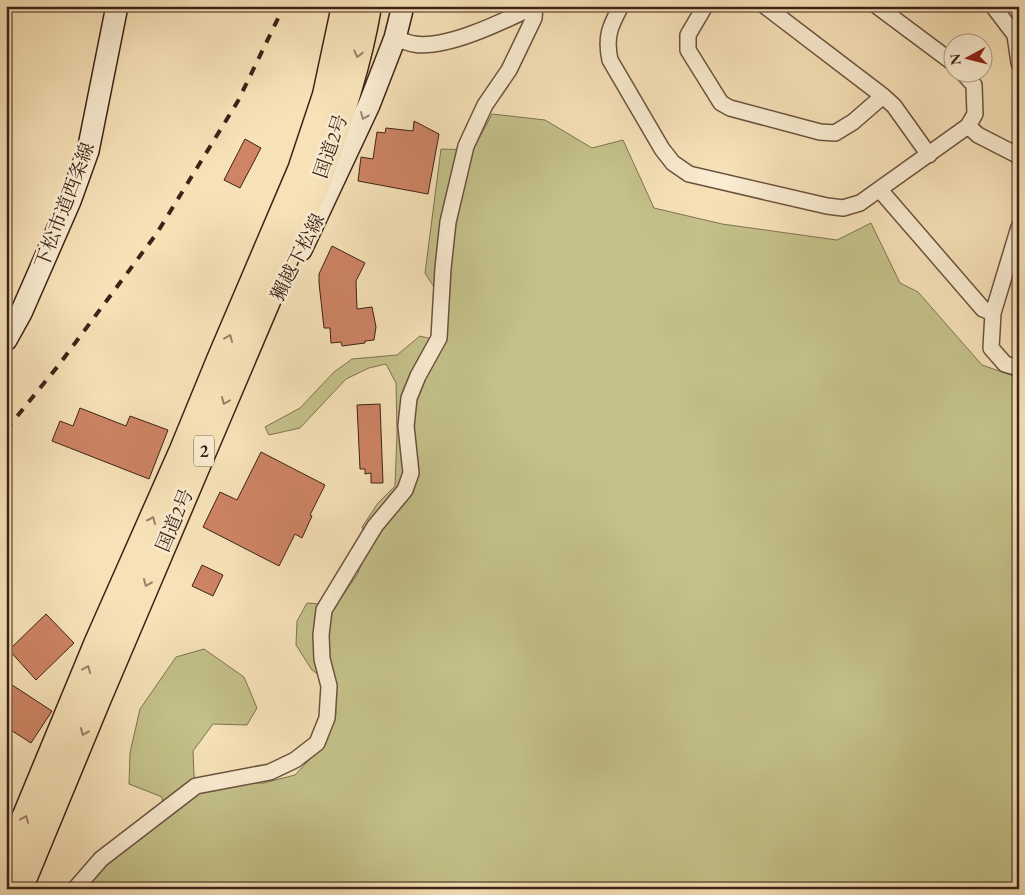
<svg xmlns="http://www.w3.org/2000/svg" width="1025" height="895" font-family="'EB Garamond','Noto Serif JP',serif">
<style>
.green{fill:#c4c18a;stroke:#807250}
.building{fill:#ce8465;stroke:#3d2217}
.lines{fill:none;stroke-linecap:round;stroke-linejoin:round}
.street-casing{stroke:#6c523f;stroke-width:18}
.secondary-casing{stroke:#3d2217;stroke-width:24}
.highway-casing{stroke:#3d2217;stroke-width:29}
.street{stroke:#faecd1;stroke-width:15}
.secondary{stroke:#faecd1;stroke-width:21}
.highway{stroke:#f7e2b8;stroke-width:26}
.rail{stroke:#3d2217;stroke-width:4;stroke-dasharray:9 9;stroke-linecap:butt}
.oneway{stroke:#9a8268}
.oneway2{stroke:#9c8774}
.labels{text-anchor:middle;stroke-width:5;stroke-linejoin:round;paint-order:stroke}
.shield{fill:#faecd1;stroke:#765f4f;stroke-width:1}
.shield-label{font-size:18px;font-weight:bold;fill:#3d2217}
.street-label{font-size:19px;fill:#3d2217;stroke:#faecd1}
</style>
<rect width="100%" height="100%" fill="#f7e2b8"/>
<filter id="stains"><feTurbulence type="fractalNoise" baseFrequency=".004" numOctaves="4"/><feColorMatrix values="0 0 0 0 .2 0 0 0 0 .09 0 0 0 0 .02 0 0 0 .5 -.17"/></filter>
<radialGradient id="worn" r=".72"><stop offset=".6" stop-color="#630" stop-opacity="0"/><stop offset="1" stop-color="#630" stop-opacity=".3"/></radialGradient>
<!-- green -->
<path class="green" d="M492,114L545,120L592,148L623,140L654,208L722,224L837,240L871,223L900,283L918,292L982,365L1019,378V889H88C98,864 141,834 163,817L162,797L129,784L130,753L140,709L176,657L204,649L244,677L257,708L247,725L213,724L193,751L194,776L207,789L237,783H264L295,775L324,744L336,713L334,685L312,670L296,645L297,621L307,603L336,605L357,575L369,547L362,527L378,503L395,486L397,433L396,383L386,364L369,368L346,379L300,428L269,435L265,427L300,408L334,372L352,359L397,355L420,336L443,342L445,304L425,273L441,149L473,150Z"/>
<!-- building -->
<path class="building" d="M414,121L439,134L428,194L358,181L361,157L373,159L377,132L385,133L386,128L413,131Z
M245,139L261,148L240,188L224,180Z
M332,246L365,263L356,281L357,309L372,307L376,327L374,340L365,341V343L342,346L341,342L331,343L330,328H324L319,283V274Z
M380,404L383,483H371V473L365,474V469H360L357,405Z
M80,408L126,426L130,416L168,430L149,479L52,441L60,421L73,426Z
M261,452L325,485L310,515L312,516L302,538L295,534L279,566L203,527L220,492L237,500Z
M202,565L223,575L213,596L192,586Z
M46,614L74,643L36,680L9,650Z
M6,681L52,711L31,743L6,727Z"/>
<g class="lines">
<!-- street casing -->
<g class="street-casing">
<path id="street" d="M621,6C610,26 605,37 610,60L662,149L673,163L689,174L827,206L843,208L860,203L968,126L975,114L974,85L962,72
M705,6L688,35V50L721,103L730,108L820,132L835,133L853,122L883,96
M765,6L883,96L894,106L929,155
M877,6L952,62
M993,6L1015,35L1019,63
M395,38C401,40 408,43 414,44C446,50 506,20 535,6
M968,126L978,135L1019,156
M880,190L983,309L993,313
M1019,227L993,313L991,348L1005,364L1019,368
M75,889L101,859L196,786L270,772L295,760L317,743L327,718L329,686L322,659L321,635L324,610L375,526L405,490L411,473L406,426L409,398L418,376L439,338L443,268L448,222L466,146L485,105L509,70L534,18L535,6"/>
</g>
<!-- secondary casing -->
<g class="secondary-casing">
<path id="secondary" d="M301,250L369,105L395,38L403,6
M6,340L21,313L70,201L88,151L117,6"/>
</g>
<!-- highway casing -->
<g class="highway-casing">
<path id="highway" d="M6,864L98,642L183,450L220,360L301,170L326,95L345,6
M19,889L98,698L318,181C338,123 358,67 368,6"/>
</g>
<!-- street -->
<use href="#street" class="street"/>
<!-- secondary -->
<use href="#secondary" class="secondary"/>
<!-- highway -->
<use href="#highway" class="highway"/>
<!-- rail -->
<path class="rail" d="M6,430L58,366L157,233L238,101L284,6"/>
</g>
<!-- one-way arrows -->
<defs><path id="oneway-chevron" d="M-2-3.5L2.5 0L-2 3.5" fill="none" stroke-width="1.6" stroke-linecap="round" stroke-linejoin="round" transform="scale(1.25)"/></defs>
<g class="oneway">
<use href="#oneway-chevron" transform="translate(358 54) rotate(104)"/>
<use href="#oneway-chevron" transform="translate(229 338) rotate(-67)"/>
<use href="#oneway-chevron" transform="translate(225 401) rotate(113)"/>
<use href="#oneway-chevron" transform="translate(152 520) rotate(-66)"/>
<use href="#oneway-chevron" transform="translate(147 583) rotate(113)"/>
<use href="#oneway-chevron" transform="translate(87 669) rotate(-68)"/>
<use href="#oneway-chevron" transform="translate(84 732) rotate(112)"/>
<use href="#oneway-chevron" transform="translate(25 819) rotate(-68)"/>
</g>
<use class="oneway2" href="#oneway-chevron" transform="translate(364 116) rotate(114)"/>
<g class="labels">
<!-- shield labels -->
<rect class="shield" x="194" y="435.5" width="20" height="31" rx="4"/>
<g class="shield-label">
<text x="204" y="457">2</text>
</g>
<!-- street labels -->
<g class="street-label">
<text transform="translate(330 146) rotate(-71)" y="7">国道2号</text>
<text transform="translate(64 205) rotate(-69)" y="7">下松市道西条線</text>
<text transform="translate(297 257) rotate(-63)" y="7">獺越下松線</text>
<text transform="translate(174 520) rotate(-67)" y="7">国道2号</text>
</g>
</g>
<!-- margin -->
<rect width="1025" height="895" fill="none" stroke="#f7e2b8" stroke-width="25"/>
<rect x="8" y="8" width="1010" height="880" fill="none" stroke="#3d2217" stroke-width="2.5"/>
<rect x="12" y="12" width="1000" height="870" fill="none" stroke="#3d2217"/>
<!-- north arrow -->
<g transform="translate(968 58) rotate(263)"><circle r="24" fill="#faecd1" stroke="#ae9b87"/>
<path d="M0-4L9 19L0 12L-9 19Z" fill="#8f2418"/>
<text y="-8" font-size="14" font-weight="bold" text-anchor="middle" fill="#3d2217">N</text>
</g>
<rect width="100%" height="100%" filter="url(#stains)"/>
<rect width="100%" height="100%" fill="url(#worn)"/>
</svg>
